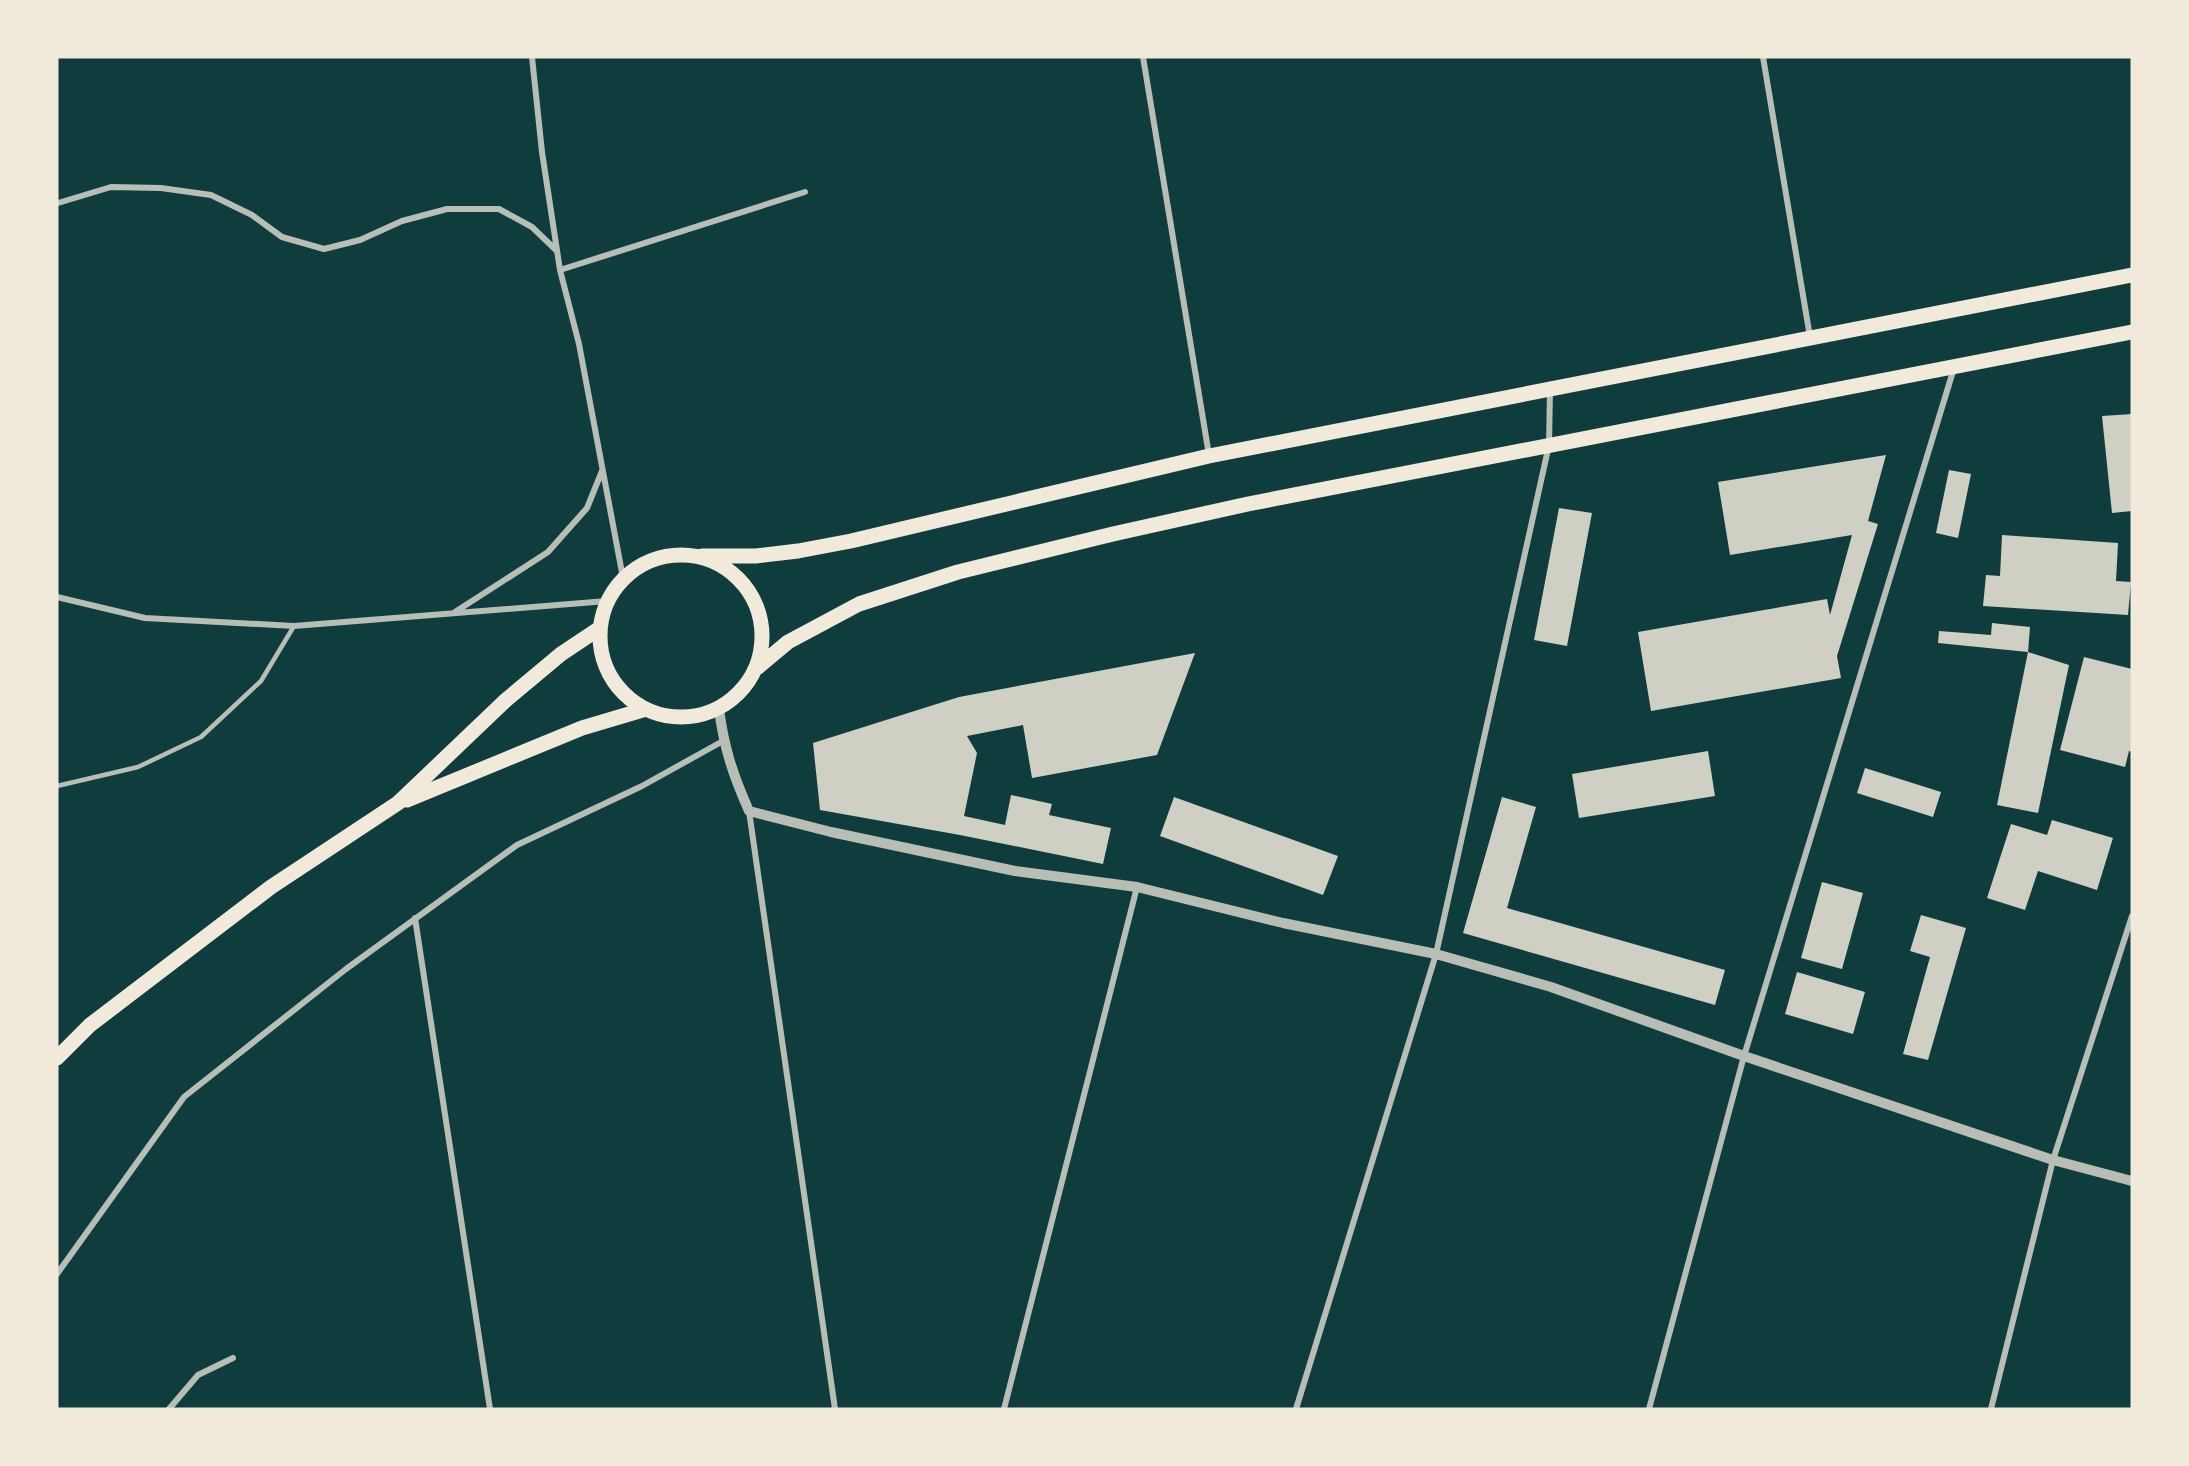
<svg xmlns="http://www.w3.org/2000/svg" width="2189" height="1466" font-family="'Crimson Pro',serif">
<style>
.building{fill:#cfcfc3}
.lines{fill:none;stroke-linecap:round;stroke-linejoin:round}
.service{stroke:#b8beb3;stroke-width:4.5}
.minor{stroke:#b8beb3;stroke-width:6}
.tertiary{stroke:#b8beb3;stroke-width:10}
.primary{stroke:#f1e9da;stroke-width:15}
</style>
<rect width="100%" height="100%" fill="#0f3d3e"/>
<!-- building -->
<path class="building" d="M2132,414V511L2112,513L2102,416Z
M1886,455L1868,521L1878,524L1837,656L1841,678L1651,711L1638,632L1827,599L1830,615L1852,535L1730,555L1718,482Z
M1949,470L1971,474L1958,538L1936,533Z
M1559,508L1592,513L1567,646L1534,640Z
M2002,535L2118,543L2116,581L2131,582L2128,615L1983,606L1986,575L2000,576Z
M1992,623L2030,627L2028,652L1938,643L1939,631L1991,635Z
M2028,652L2069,665L2038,813L1997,805Z
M1195,653L1157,755L1032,778L1023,725L967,736L977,753L964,816L1005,825L1011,795L1052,804L1049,815L1111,828L1103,864L960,835L820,810L813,743L959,697Z
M2084,657L2132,669V752L2129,751L2125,767L2060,750Z
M1708,751L1715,796L1579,818L1572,774Z
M1865,768L1941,792L1933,817L1857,793Z
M1174,797L1338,856L1323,895L1160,836Z
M1502,797L1536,807L1507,908L1725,970L1715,1005L1463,933Z
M2052,820L2113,838L2097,890L2038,871L2025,910L1987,898L2011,824L2047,835Z
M1822,882L1863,893L1842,969L1801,958Z
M1921,915L1966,928L1928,1060L1903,1054L1930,957L1910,951Z
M1797,972L1865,992L1853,1034L1785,1014Z"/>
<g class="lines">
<!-- service -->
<path class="service" d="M57,786L138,767L201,737L261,681L294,626"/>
<!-- minor -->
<path class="minor" d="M532,57L542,152L560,270L579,344L623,578
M1143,57L1209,455
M1763,57L1810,337
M58,203L111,187L161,188L211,195L252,215L282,237L324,249L360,240L402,221L447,209H499L532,227L557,251
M560,270L805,192
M57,597L145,618L294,626L607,601
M455,612L548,552L587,508L602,471
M749,811L835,1409
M415,918L490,1409
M57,1274L184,1097L346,969L517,845L642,786L723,741
M169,1409L198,1375L233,1358
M1004,1409L1137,887
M1296,1409L1436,954L1549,445L1550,389
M1649,1409L1744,1056L1954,368
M1991,1409L2053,1160L2132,916"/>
<!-- tertiary -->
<path class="tertiary" d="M719,709C724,748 733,775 749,811L831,832L1015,871L1137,887L1283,923L1436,954L1551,987L1744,1056L2053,1160L2132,1181"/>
<!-- primary -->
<path class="primary" d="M600 636a81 81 0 1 1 162 0a81 81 0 1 1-162 0Z
M702,556H756L798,551L851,541L1209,456L2132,275
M757,668L788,642L859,604L958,572L1113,534L1248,504L2132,332
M407,800L582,728L646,709
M57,1058L90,1025L271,887L398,803L506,700L561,654L600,628"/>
</g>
<!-- border -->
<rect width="2189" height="1466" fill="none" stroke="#f1e9da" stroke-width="117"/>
</svg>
